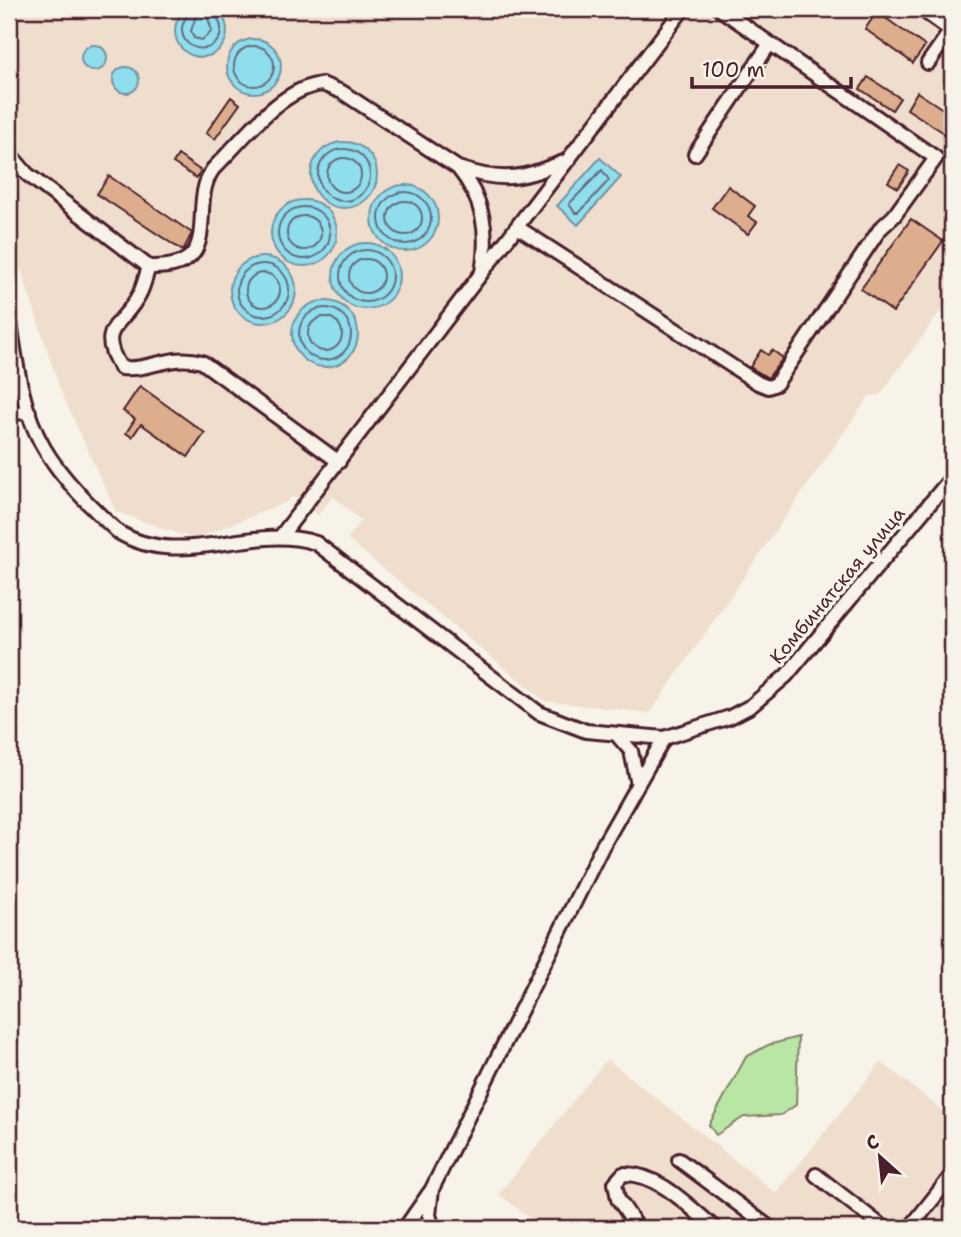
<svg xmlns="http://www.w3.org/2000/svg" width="961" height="1237" font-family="'Shantell Sans',sans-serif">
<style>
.built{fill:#efdecd}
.green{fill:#b9e6a4;stroke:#828268;stroke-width:2}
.water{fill:#8fdeee;stroke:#7392a0;stroke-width:2}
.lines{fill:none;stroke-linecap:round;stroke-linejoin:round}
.shore{stroke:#666b79;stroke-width:2}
.building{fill:#dcae8d;stroke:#4a1f2b;stroke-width:2}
.minor-casing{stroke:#4a1f2b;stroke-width:18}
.minor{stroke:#f7f3e8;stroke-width:12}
.labels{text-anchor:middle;stroke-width:7;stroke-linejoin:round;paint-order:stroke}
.street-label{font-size:19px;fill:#4a1f2b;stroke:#f7f3e8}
</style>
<rect width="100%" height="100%" fill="#f7f3e8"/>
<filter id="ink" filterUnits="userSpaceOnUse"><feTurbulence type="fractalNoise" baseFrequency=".0143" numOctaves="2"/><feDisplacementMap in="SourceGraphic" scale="14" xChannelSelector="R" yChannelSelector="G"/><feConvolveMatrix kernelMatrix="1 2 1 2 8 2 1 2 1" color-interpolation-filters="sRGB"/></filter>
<g filter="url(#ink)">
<!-- built -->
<path class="built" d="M9,9H952V295L880,395L869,396L650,713L545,701L347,539L361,521L333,496L318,515L297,498L291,497L287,502L194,539L116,512L61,392L9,233Z
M607,1059L776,1193L881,1062L952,1118V1228H542L499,1194Z"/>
<!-- green -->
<path class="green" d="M798,1037L796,1105L781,1115L744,1117L716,1135L709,1125L746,1057L768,1045Z"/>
<!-- water -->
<path class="water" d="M175 31a26 26 0 1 1 52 0a26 26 0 1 1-52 0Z
M227 66a27 27 0 1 1 54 0a27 27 0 1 1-54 0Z
M81 58a13 13 0 1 1 26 0a13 13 0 1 1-26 0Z
M113 80a13 13 0 1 1 26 0a13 13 0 1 1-26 0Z
M311 175a33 33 0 1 1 66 0a33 33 0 1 1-66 0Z
M600,158L621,177L578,225L557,206Z
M372 218a33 33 0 1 1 66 0a33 33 0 1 1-66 0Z
M271 233a33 33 0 1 1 66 0a33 33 0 1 1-66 0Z
M333 276a33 33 0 1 1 66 0a33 33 0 1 1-66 0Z
M230 290a33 33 0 1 1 66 0a33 33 0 1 1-66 0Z
M292 334a33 33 0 1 1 66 0a33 33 0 1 1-66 0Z"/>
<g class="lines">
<!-- shore -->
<path class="shore" d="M189,9C188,16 182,21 182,29C182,55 221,55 221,29C221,21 215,16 214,9
M198,9L191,31L194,38L202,40L212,31L205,9
M234 66a20 20 0 1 1 40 0a20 20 0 1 1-40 0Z
M318 175a26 26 0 1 1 52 0a26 26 0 1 1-52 0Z
M327 175a17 17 0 1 1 34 0a17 17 0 1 1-34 0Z
M602,170L609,180L579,213H575L569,204Z
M379 218a26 26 0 1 1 52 0a26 26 0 1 1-52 0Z
M388 218a17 17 0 1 1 34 0a17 17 0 1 1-34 0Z
M278 233a26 26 0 1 1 52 0a26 26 0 1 1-52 0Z
M287 233a17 17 0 1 1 34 0a17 17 0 1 1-34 0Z
M340 276a26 26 0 1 1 52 0a26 26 0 1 1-52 0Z
M349 276a17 17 0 1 1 34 0a17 17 0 1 1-34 0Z
M237 290a26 26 0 1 1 52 0a26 26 0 1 1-52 0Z
M246 290a17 17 0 1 1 34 0a17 17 0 1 1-34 0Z
M299 334a26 26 0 1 1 52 0a26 26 0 1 1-52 0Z
M308 334a17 17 0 1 1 34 0a17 17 0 1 1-34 0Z"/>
</g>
<!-- building -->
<path class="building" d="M877,12L925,46L913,63L865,29Z
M868,77L900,98L892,110L860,89Z
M917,92L952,115V138L907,109Z
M231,97L240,104L215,139L206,133Z
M178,155L201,171L196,178L173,163Z
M899,165L909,171L898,188L888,182Z
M109,176L192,233L183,251L97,194Z
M728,186L755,206L748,216L757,222L748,234L712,208Z
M911,219L943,241L893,312L861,289Z
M761,350L768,355L772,350L783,358L768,378L750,367Z
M140,386L205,433L188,457L141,424L132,437L126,433L135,419L123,411Z"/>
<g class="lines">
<!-- minor casing -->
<g class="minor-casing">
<path id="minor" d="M921,9L952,31
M928,63L952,29
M9,153L27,174L149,267
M695,154L769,45
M458,168C484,200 489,232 482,272
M517,227L758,383L768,387L776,384L880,229L894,216L936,158L720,9
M9,314C15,357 21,409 44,448C62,479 92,508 118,532C181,571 251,522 316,543L539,713L586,731L664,738L730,717L751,706L786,676L952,477
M9,413L29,412
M339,462L202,362C170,353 152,371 121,368C94,327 124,326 140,293C144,285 146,275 149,267C228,269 186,207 213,169C243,140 279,89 322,84L342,92L458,168C506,184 522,178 569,160
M281,536L683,9
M617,735L631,751L637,780
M679,1160L770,1228
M816,1175L884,1228
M405,1228L430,1192
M433,1228L429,1215L432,1189L602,847L664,738
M638,1228L618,1199L615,1183L623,1174C659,1173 689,1207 715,1228
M910,1228L952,1175"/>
</g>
<!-- minor -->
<use href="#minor" class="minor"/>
</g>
</g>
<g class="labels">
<!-- street labels -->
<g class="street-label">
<text transform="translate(837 585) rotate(-50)" y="7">Комбинатская улица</text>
</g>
</g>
<!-- margin -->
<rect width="961" height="1237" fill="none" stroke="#f7f3e8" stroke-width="35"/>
<rect x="18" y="18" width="926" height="1202" fill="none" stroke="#4a1f2b" stroke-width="2.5" filter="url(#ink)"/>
<!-- north arrow -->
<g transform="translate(880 1157) rotate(333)" stroke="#f7f3e8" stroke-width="5" paint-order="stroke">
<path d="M0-5L12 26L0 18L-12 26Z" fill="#4a1f2b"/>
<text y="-10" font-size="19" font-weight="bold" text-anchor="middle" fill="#4a1f2b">С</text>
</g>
<!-- scale -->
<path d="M692 77v10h159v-10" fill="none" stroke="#4a1f2b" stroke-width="3.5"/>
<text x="702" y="77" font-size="21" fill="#4a1f2b" stroke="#f7f3e8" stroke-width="5" paint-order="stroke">100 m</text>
</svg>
